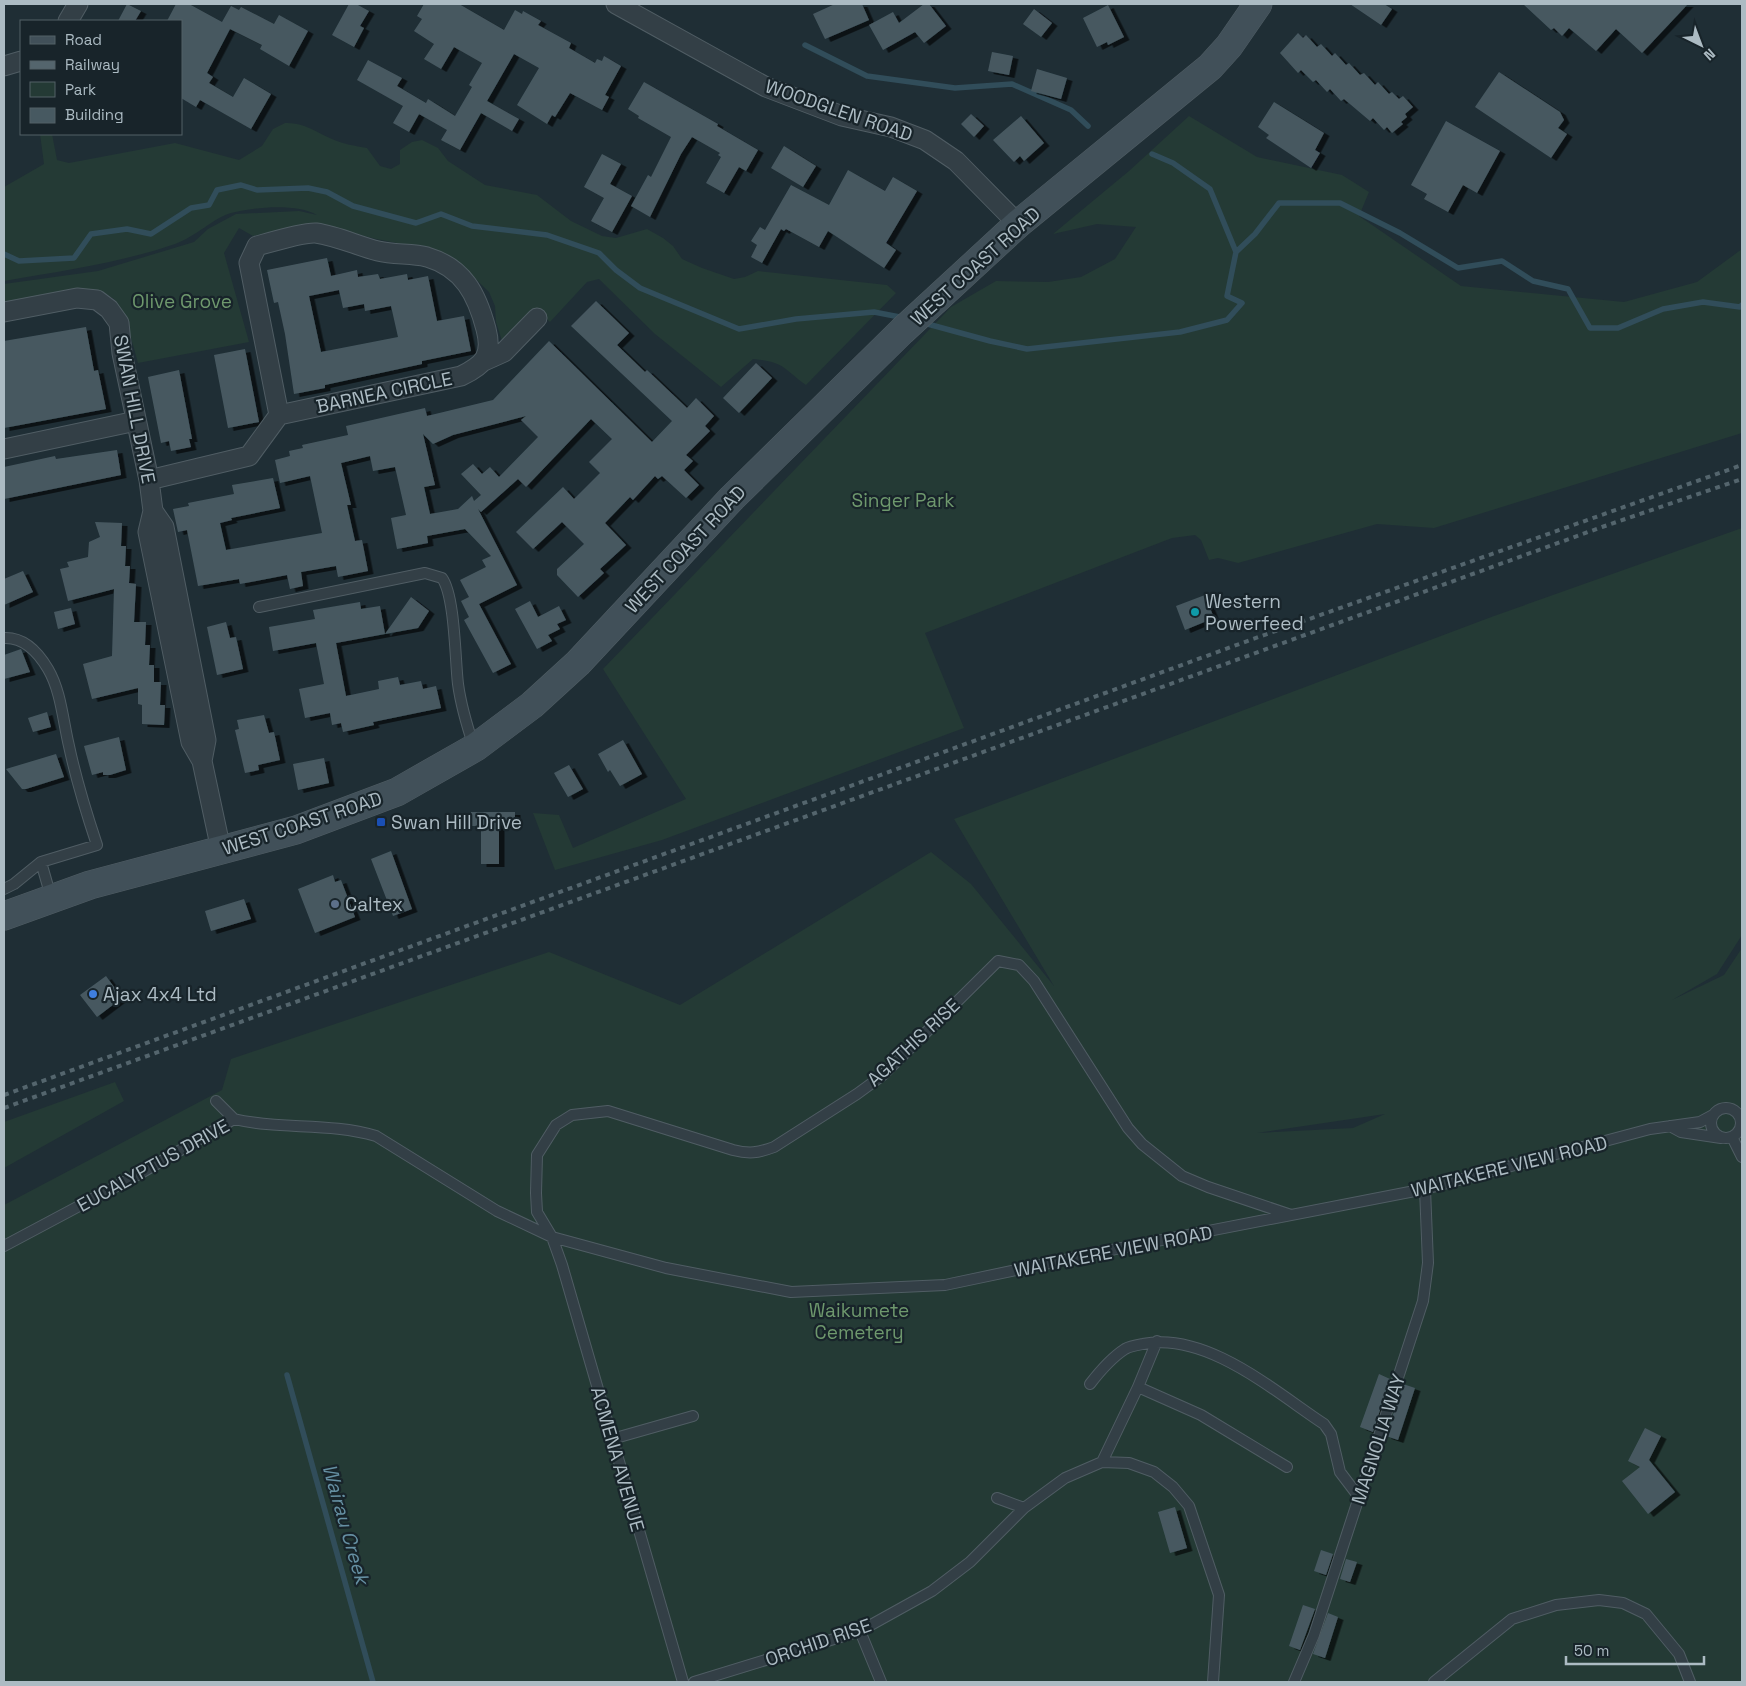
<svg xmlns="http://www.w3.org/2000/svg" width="1746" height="1686" font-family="'Space Grotesk',sans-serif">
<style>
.green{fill:#243a35;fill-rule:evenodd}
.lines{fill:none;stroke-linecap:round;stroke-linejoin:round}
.stream{stroke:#314d5a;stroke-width:5.5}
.building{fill:#475961;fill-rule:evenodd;filter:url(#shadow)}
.lane-casing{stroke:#505d64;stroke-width:12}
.street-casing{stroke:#505d64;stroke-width:21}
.secondary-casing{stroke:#505d64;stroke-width:29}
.lane{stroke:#333f46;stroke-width:10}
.street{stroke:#333f46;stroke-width:19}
.secondary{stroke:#415059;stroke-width:28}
.rail{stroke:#54656d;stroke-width:4;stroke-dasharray:5 5;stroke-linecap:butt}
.culture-dot{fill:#0f9aa8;stroke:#18242a;stroke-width:2}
.transit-dot{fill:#1a4fb4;stroke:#18242a;stroke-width:2}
.service-dot{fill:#5c6f8a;stroke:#18242a;stroke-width:2}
.shop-dot{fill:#3f7fe0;stroke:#18242a;stroke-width:2}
.labels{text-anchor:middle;stroke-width:4.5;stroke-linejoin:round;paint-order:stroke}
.street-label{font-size:19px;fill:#acbbc3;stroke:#18242a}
.park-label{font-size:19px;fill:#6e986d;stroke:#18242a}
.poi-label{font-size:19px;fill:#acbbc3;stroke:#18242a;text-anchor:start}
.water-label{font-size:20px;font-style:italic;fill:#658fa2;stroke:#18242a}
</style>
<defs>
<filter id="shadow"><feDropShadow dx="5.5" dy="3" stdDeviation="0" flood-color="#0009"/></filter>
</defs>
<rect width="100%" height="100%" fill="#1f2e35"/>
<!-- green -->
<path class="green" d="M1189,116L1257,157L1342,175L1369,192L1359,216L1461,286L1624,302L1697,282L1742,249V433L1434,528L1377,524L1238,563L1218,558L1209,560L1201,540L1195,535L1172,538L925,633L964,728L662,840L555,870L533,813L559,815L573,848L686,799L603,669L951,307L996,281L1048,282L1081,277L1115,259L1136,227L1097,224L1053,234L1129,171Z
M285,123C303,122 316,132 332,139C343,144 355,146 367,148L380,166L391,169L400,164V150L412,142L422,140L438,148L448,161L485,185L537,195L571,221L602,236L616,238L647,229L663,238L673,246L682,259L702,268L734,279L745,277L758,271L887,285L896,293L806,385C782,368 785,362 753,359L721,387L655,334L599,279L587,282L550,322L535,308L502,341L496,322L495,306L489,292L456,260L439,251L376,239L313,223L253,236L239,228L224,253L249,342L138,363L125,316L114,299L101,291L86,289L4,305V284L98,271L194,242L208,229L236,214L299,211L317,215C297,203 254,207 231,213C215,217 195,237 175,244C120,263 61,271 4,281V187L44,164L40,134H52L57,160L69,163L175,143L239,160L262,146L273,129Z
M1742,528V935L1717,974L1672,1000L1724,975L1742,948V1682H4V1205L222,1090L231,1059L549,952L680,1005L931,852L971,884L1054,986L954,819L1494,616ZM1385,1114L1353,1128L1257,1133Z
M115,1082L124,1101L4,1168V1122Z"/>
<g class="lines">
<!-- stream -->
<path class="stream" d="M805,45L867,76L955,88L1012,84L1071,110L1088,126
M1152,154L1173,163L1210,189L1236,252
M4,254L19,261L74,258L91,234L127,229L151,234L191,208L209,205L217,190L241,185L257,190L308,188L327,192L353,206L416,223L441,214L472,226L547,235L599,253L616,270L640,288L739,329L796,319L874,312L905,318
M924,323L990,341L1027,349L1180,332L1227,320L1242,303L1227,296L1236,252L1255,234L1279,203H1340L1400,233L1458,268L1502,261L1533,281L1568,289L1590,328H1618L1663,309L1703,302L1740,307L1742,305
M287,1375L373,1682"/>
</g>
<!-- building -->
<path class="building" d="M127,4L141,11L135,21H118Z
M176,4H189L222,22L231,6L239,10L241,7L274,24L279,15L308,31L289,66L260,49L262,45L230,29L207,73L213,77L209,83L233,97L244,78L271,94L251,129L200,100L196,107L181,98V21H167Z
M349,4H356L369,11L360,26L364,28L354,47L332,35Z
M424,4H459L504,30L515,10L522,14L523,11L541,21L538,25L571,43L569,48L595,63L597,59L602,61L604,56L621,66L605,95L609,97L602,110L570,93L555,117L552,115L547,124L517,105L539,68L514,54L487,101L519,119L512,131L481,113L460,150L441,140L447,130L419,114L423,107L409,132L393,123L403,106L357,80L368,60L402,78L397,86L426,103L428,99L455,116L472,87L469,85L482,63L454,47L441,69L424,59L434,44L414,31L422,19L417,16Z
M835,4H862L869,20L825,39L813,14Z
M924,4H929L946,26L924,43L915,32L883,50L869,25L893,12L899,23Z
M1350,4H1384L1392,9L1381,25Z
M1523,4H1688L1642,53L1616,29L1596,51L1569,28L1562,36L1554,28L1551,30Z
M1108,5L1124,37L1108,45L1107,42L1097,47L1083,18Z
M1034,9L1052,23L1041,37L1023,24Z
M1298,33L1303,38L1306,35L1317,47L1321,44L1332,56L1335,53L1346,65L1349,63L1360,75L1364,73L1375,85L1378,82L1389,94L1392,92L1399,99L1403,96L1413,107L1405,114L1407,117L1401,122L1403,124L1392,133L1387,127L1384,130L1373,118L1370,121L1344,99L1341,101L1330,89L1327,92L1316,80L1313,82L1301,70L1298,73L1280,53Z
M992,52L1013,56L1009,75L988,71Z
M1037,69L1067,78L1061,99L1031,91Z
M1499,72L1560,112L1564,120L1558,128L1567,134L1551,158L1475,107Z
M644,82L718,124L717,126L758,150L746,171L739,167L724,193L706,183L721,157L718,155L720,153L692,137L681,154L650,217L631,206L648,175L651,177L671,137L638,118L639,116L628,109Z
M1274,102L1324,133L1315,150L1320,153L1311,168L1266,138L1269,135L1258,127Z
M971,114L984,126L974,137L961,124Z
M1021,116L1044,143L1024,161L1020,156L1014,162L993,140Z
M1446,121L1500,151L1477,193L1463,185L1448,212L1424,199L1427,194L1411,185Z
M784,146L816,166L803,187L771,168Z
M602,154L621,164L610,184L632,196L612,232L591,221L604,198L584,187Z
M848,170L885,191L893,177L917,191L886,243L896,250L884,268L828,231L819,247L786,229L784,231L781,229L762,263L751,257L757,245L751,241L760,227L765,230L791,185L829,205Z
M327,258L331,276L357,270L358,277L378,274L380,279L407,274L408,280L428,276L437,321L464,316L471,351L422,361V364L325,385V388L294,394L285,334L278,302L274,303L267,270ZM339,290L343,308L364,304L365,311L391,306L398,337L321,352L309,296Z
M596,301L629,333L617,345L645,372L647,370L687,408L696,398L714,416L705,426L710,431L686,455L693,461L684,470L699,485L686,498L662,476L658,479L655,476L633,500L630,497L605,523L626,545L600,569L604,573L578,597L557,575V569L584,544L562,522L533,549L516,532L563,487L574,499L600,473L589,462L612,439L591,419L526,487L518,479L481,512L478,509L517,585L479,604L511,664L493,673L464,620L469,617L461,601L469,597L460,580L486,567L482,560L491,556L465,529L427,536L428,543L397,549L391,518L406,515L395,467L373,471L370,456L341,463L351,505H347L355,541L362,540L368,571L338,577L336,566L301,572L303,586L290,589L287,575L240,584L239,579L198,586L187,530L178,532L173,509L189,506L188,503L234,494L232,485L273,478L280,508L231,518L232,520L220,523L226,550L322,533L310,476L280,483L275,460L290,456L289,451L303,448L302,445L348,435L346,426L425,408L427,416L493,400L549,341L652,442L672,421L571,326ZM526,416L521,420L538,437L499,477L490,467L482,474L473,464L461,474L481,495L474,501L472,496L458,509L430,514L424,487L435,485L423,434L433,444L453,435Z
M86,327L94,371L98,370L106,409L4,428V341Z
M245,349L259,422L228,428L214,355Z
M756,363L772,378L739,413L723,398Z
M179,370L192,439H189L191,447L171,451L169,441L161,443L148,377Z
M117,450L121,475L4,499V467L55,456L56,459Z
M95,522L122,523L121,546H126L125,566H130L129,583L136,584L134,622H146L145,645H150L149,665H154V682H161L160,705H165L164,725L142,724V705L138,704V688L92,699L83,664L112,656L114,589L68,601L60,569L69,567L67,562L88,557L89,542L100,537Z
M23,571L33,592L4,605V579Z
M1205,595L1214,618L1185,630L1176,606Z
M411,597L429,611L418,628L385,634Z
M530,601L538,617L559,606L566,620L557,624L560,629L548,635L552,641L537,649L515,609Z
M360,602L361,609L380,606L385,634L336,643L346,696L379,689L378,681L398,677L400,685L421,681L423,689L436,686L441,708L373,722L374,725L343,732L341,723L332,725L330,713L305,718L299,689L324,684L316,643L273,651L269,627L315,619L313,610Z
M71,608L75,624L58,629L54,612Z
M226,622L230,638L236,637L243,669L217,675L207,627Z
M21,649L30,672L4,679V655Z
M47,712L51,727L33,732L28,718Z
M264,715L269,733L274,732L280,760L258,765L259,770L245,773L235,730L239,729L237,720Z
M119,737L126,770L110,775H103V772L92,775L84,746Z
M623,740L642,774L620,786L610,770L608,772L598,754Z
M56,754L64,777L26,789H22L6,769Z
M324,758L329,783L298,790L293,764Z
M569,765L583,789L568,797L554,773Z
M471,812H515V825H499V864H481V826H471Z
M391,851L412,909L393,916L371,859Z
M333,875L335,882L341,880L355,917L315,933L298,889Z
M244,899L251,919L211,931L205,911Z
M106,976L122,998L97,1017L80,995Z
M1379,1374L1390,1379L1373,1432L1360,1427Z
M1403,1384L1415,1388L1398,1440L1386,1436Z
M1645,1428L1661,1436L1649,1460L1675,1492L1648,1514L1622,1481L1640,1467L1628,1461Z
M1175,1507L1187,1548L1170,1553L1158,1512Z
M1321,1550L1333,1554L1326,1575L1314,1571Z
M1346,1559L1357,1562L1350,1582L1340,1579Z
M1303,1605L1315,1609L1300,1650L1289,1646Z
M1328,1613L1338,1617L1325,1658L1313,1654Z"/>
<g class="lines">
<!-- lane casing -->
<g class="lane-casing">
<path id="lane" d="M259,607L425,573L442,578C455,596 455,659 458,684C461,706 467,726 474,747
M4,638C24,637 38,652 48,669C61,691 63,721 69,746C76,779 86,812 97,845L41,862L14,884L4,889
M41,862L51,897
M216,1101L234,1119
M1711 1123a15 15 0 1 1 30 0a15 15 0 1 1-30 0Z
M1670,1126L1681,1132L1721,1138
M1732,1137L1742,1157
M4,1246L141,1173L234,1119C280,1130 330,1122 376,1136L497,1211L552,1237L666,1268L791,1292L945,1285L1121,1248L1425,1189L1650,1129L1700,1122L1713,1115
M1090,1384C1100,1371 1111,1358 1125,1349C1130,1346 1137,1345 1143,1344C1206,1331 1274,1391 1324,1424L1331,1434L1340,1472L1359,1497
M1138,1387L1201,1415L1287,1467
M612,1439L693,1416
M1102,1462L1138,1387L1157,1341
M997,1498L1024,1508
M860,1631L881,1682
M683,1682L562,1265L552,1237L537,1212L536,1193L537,1155L556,1125L572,1115L608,1111L733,1150C749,1154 758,1153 774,1147L857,1094L883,1075L998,961L1019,965L1034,981L1128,1128L1142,1144L1182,1176L1208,1187L1291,1215
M694,1682L860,1631L932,1591L970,1562L1024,1508L1065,1478L1102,1462L1129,1463L1154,1472L1173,1487L1189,1506L1219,1595L1213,1682
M1294,1682L1314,1635L1423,1301L1428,1263L1425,1189
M1434,1682L1512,1619L1556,1605L1599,1600L1623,1603L1646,1614L1679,1654L1690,1682"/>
</g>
<!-- street casing -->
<g class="street-casing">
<path id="street" d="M616,4L766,87L842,116L891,127L925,140L956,161L1018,224
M68,21L78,4
M4,66L21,61
M4,312L77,298L97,300L109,309L119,323L122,353L149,480L153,511L148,532L191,742L202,761L221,850
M484,361L504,352L537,318
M4,449L136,421
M149,480L249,456L279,415L461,376C484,365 493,356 486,329C477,295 464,268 427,257C412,253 394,255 378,251C358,246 337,236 316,233C304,232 271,242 257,246L249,263L279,415
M153,511L164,527L206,740L202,761"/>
</g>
<!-- secondary casing -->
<g class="secondary-casing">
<path id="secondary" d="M4,916L90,885L296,830L397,792L476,747L532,705L578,663L732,498L902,331L1018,224L1210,67L1229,46L1258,4"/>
</g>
<!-- lane -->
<use href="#lane" class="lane"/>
<!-- street -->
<use href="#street" class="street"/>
<!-- secondary -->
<use href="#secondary" class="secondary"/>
<!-- rail -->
<path class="rail" d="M4,1095L1253,639L1742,465
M4,1108L1602,527L1742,479"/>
</g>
<!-- markers -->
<circle class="culture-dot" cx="1195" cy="612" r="5"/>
<rect class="transit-dot" x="376" y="817" width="10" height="10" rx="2.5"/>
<circle class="service-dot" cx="335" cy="904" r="5"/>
<circle class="shop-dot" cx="93" cy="994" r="5"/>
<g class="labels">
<!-- street labels -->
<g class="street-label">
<text transform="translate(839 110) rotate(19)" y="7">WOODGLEN ROAD</text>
<text transform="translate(975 266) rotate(-42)" y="7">WEST COAST ROAD</text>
<text transform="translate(384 392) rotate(-12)" y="7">BARNEA CIRCLE</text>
<text transform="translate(135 409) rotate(79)" y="7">SWAN HILL DRIVE</text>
<text transform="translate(685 549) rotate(-47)" y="7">WEST COAST ROAD</text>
<text transform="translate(302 823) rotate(-18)" y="7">WEST COAST ROAD</text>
<text transform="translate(913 1042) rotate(-43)" y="7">AGATHIS RISE</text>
<text transform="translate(153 1165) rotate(-29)" y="7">EUCALYPTUS DRIVE</text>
<text transform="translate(1509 1166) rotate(-14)" y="7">WAITAKERE VIEW ROAD</text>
<text transform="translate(1113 1251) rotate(-11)" y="7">WAITAKERE VIEW ROAD</text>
<text transform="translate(1378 1439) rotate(-72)" y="7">MAGNOLIA WAY</text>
<text transform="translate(618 1459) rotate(74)" y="7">ACMENA AVENUE</text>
<text transform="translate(818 1642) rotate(-19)" y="7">ORCHID RISE</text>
</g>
<!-- park labels -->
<g class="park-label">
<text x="182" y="308">Olive Grove</text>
<text x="903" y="507">Singer Park</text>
<text x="859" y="1317">Waikumete<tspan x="859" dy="22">Cemetery</tspan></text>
</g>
<!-- poi labels -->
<g class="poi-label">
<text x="1205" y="608">Western<tspan x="1205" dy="22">Powerfeed</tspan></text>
<text x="391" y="829">Swan Hill Drive</text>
<text x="345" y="911">Caltex</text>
<text x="103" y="1001">Ajax 4x4 Ltd</text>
</g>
<!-- water labels -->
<g class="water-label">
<text transform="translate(346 1524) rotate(74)" y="7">Wairau Creek</text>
</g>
</g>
<!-- border -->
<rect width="1746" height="1686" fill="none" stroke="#acbbc3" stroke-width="10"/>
<!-- legend -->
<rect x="20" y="20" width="162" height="115" fill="#18242a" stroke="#536067"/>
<rect x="30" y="36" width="25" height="8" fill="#415059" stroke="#536067"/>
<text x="65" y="45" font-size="15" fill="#acbbc3">Road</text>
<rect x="30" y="61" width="25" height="8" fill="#54656d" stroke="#536067"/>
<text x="65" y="70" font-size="15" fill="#acbbc3">Railway</text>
<rect x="30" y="82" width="25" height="15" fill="#243a35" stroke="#536067"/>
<text x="65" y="95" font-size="15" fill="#acbbc3">Park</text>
<rect x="30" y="108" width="25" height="15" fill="#475961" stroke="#536067"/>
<text x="65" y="120" font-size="15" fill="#acbbc3">Building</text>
<!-- north arrow -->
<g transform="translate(1701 45) rotate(138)" stroke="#18242a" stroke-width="4" paint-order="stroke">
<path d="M0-4L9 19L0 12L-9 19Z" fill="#acbbc3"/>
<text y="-8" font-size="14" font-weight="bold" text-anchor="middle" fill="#acbbc3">N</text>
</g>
<!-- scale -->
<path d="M1566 1656v8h138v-8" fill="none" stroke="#acbbc3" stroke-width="2.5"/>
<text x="1574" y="1656" font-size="15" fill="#acbbc3" stroke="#18242a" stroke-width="4" paint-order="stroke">50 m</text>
</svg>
